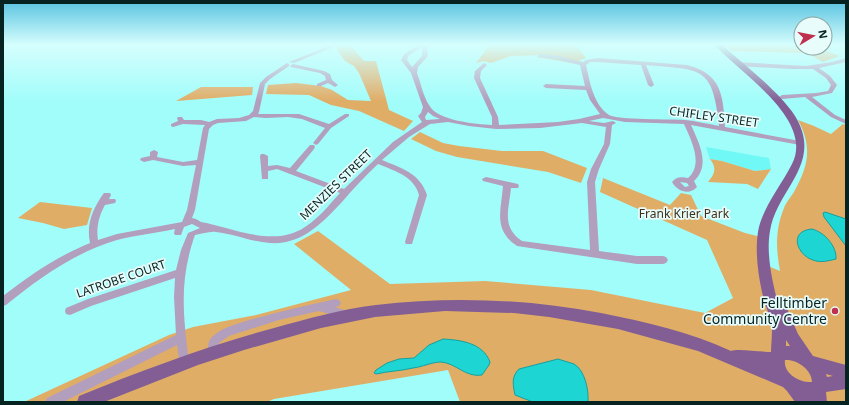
<svg xmlns="http://www.w3.org/2000/svg" width="849" height="405" font-family="'Noto Sans',sans-serif">
<style>
.built{fill:#6ff8f5}
.green{fill:#e0ad67}
.water{fill:#1dd6d3;stroke:#16a09e}
.lines{fill:none;stroke-linecap:round;stroke-linejoin:round}
.minor{fill:#b29ebd;fill-rule:evenodd}
.major{fill:#825e95;fill-rule:evenodd}
.poi-dot{fill:#bf2f4e;stroke:#e7fcfb;stroke-width:1.5}
.labels{text-anchor:middle;stroke-width:3.5;stroke-linejoin:round;paint-order:stroke}
.street-label{font-size:12px;fill:#062221;stroke:#e7fcfb}
.park-label{font-size:12px;fill:#3e2f1a;stroke:#e7fcfb}
.near-poi-label{font-size:14px;fill:#062221;stroke:#e7fcfb;text-anchor:end}
</style>
<rect width="100%" height="100%" fill="#a1fdfa"/>
<!-- built -->
<path class="built" d="M706,147L769,158L771,169L755,171L722,161L710,159Z"/>
<!-- green -->
<path class="green" d="M349,44L364,61H376L389,110L413,121L404,131L359,111L331,105L309,95L266,94L268,85L296,83L321,86L332,90L348,100L371,101L359,73L354,66L345,61L336,48Z
M500,44H575L586,58L580,60L577,64L543,58H538L540,55L511,56L491,63L484,61L476,63L488,47Z
M724,44H801V48H818L840,56L823,62L807,53L731,51Z
M201,87H253L252,95L176,101Z
M798,120L814,126L831,134L843,124L846,125V402H460L448,370L274,399L267,402H24L169,335L193,327L256,315L351,290L294,244L318,231L390,284L485,281L591,290L705,313L733,298L707,240L600,192L603,178L670,205L681,193L691,195L701,216L745,233L761,237L763,264L780,271C776,249 775,230 784,208C786,202 792,196 795,190C809,165 812,146 798,120Z
M420,132L443,143L459,146L502,151H543L587,168L581,183L548,172L457,157L436,151L411,139Z
M710,159L722,161L755,171L771,169L758,189L747,184L708,182C715,174 717,168 710,159Z
M40,202L92,208L87,225L64,229L43,223L18,218Z"/>
<!-- water -->
<path class="water" d="M825,212L846,219V246L824,217L823,213Z
M812,229C824,232 837,246 836,259C828,261 820,263 813,260C797,255 788,231 812,229Z
M443,339C461,340 483,343 490,362L489,365L482,375C466,378 456,363 441,362C432,362 422,367 413,368C401,371 389,371 376,374L374,373L376,370L387,363L399,359L414,358L429,345Z
M558,359C563,361 569,362 574,364C585,370 589,391 588,402H533L515,395C513,385 511,377 519,369Z"/>
<g class="lines">
<!-- minor -->
<path class="minor" d="M334,44H341L294,63L289,62Z
M420,44H429L427,49L428,56L418,67L417,73C421,83 423,96 429,105C437,121 476,124 492,125V117L474,78L475,71L484,63L487,65L481,71L480,78L498,117L499,125L558,122L579,119L600,114L590,100L586,90L546,88L543,86L546,84L585,86L580,65L554,59L538,57L537,56C546,51 573,60 583,62L586,60L598,58L687,65C722,74 723,95 725,127L800,141L803,143L800,145L691,125C699,143 711,165 694,181L697,187C689,196 677,191 672,182C677,176 681,177 688,178C704,164 691,140 684,124L625,122L603,118L589,121L604,123L613,121L616,123L612,125L610,144L599,169L595,182L599,251L637,256H663L666,257L668,260L666,263L663,264H637L517,246C493,230 501,211 503,186L483,181L482,179L486,177L518,184L519,186L518,188H511C509,209 501,227 522,241L590,250L587,182L591,169L604,144L606,127L582,123L540,128L496,129L469,126L448,122L430,124L409,137L382,160C401,168 420,173 427,195L412,244H406L405,242L419,195C414,176 395,171 378,164C365,176 353,189 342,202C322,223 302,245 270,243C252,242 235,234 216,232C210,231 202,234 195,235C179,280 183,315 189,362L188,366L184,367L180,366L177,345L63,402H45L47,398L176,335L174,297L175,278L91,306L70,315L66,314L65,311L66,308L88,299L176,270L181,250L188,233L200,228L192,224L184,227L181,235H175L174,233L175,229C156,233 136,235 117,240C76,252 39,278 6,305L3,306V296C30,275 58,256 90,243C86,224 93,208 104,193H110L111,195L109,199H115L116,201L115,203L105,205C99,216 96,227 98,240L117,234L182,222L187,210L196,165L183,166L153,160L144,162L140,160L141,158L150,156V152L154,150L158,152L157,157L183,162L197,160L203,128L205,125L183,124L173,127L171,126V124L178,121L177,118L178,117H182L184,120H201L209,122L217,119L239,118L249,115L253,111L260,83L266,77L287,63L289,64V66L270,79L265,84L259,112L258,114H299L329,124L345,114H349V116L331,128L318,144L316,145L313,143L325,128L302,119L288,117L266,118L254,117L246,121L218,123L213,125L209,129L195,210L192,218L196,219L201,222C234,228 274,248 305,227C319,218 329,205 340,193L277,169L268,171V179H262L260,156L261,154H264L268,156V166L277,165L290,168L310,145H314L315,147L314,149L296,171L344,189L393,142L422,122L418,116L421,113L423,107L411,73L401,60L404,54ZM422,47V56L412,67L407,60L408,56ZM590,62H598L641,65L648,85L651,87L654,85L646,65C701,70 713,65 719,126C708,124 696,121 685,120C672,119 616,120 609,115C593,104 590,82 586,65ZM428,112L433,116L440,119L426,120L425,117ZM680,182L687,183L689,186L685,187Z
M846,58V62L819,68L830,76L837,85L832,93L812,97L835,115L846,120V124L831,117L805,97L782,99L779,97L782,95L816,93L828,91L831,85L826,78L813,69H792L738,66L735,64L738,62L806,66L832,62Z
M293,64L324,71L330,74L332,80L338,85L335,87L328,83L321,86H317V84L326,80L325,76L320,73L291,67L290,66Z
M336,299L339,300L341,303L339,306L335,307L350,312L351,315L350,318L346,319L319,311L279,320L229,336L219,343L218,346L219,352L218,356L214,357L210,356C207,349 207,341 213,336C223,327 237,324 249,320C278,312 307,305 336,299Z"/>
<!-- major -->
<path class="major" d="M714,44H721C743,64 780,92 795,116C824,164 777,188 770,231C766,253 772,281 778,303L785,304L798,334L813,356L846,365V389L826,392L827,402H795L787,391L783,387L698,351L618,329L549,317L514,313L445,311L375,317L321,328L244,350L198,365L104,402H77L79,396C143,370 207,346 274,328C307,319 341,309 376,305C451,296 527,299 601,313C646,322 690,332 731,351C737,348 762,352 771,352C771,345 772,338 772,331C771,318 765,305 762,292C758,274 755,251 758,232C762,208 781,186 792,164C815,119 738,72 714,44ZM786,340L790,346H786ZM785,360C797,359 812,370 812,382C801,383 783,374 785,360ZM826,374L833,376L827,377Z"/>
</g>
<!-- sky -->
<linearGradient id="sky" x2="0" y2="1"><stop stop-color="#57c2e0"/><stop offset="0.44" stop-color="#d5fefd"/><stop offset="1" stop-color="#d5fefd" stop-opacity="0"/></linearGradient>
<rect width="849" height="101" fill="url(#sky)"/>
<!-- markers -->
<circle class="poi-dot" cx="835" cy="311" r="4"/>
<g class="labels">
<!-- street labels -->
<g class="street-label">
<text transform="translate(714 117) rotate(8)" y="4">CHIFLEY STREET</text>
<text transform="translate(336 185) rotate(-44)" y="4">MENZIES STREET</text>
<text transform="translate(121 279) rotate(-19)" y="4">LATROBE COURT</text>
</g>
<!-- park labels -->
<g class="park-label">
<text x="684" y="218">Frank Krier Park</text>
</g>
<!-- near-poi labels -->
<g class="near-poi-label">
<text x="827" y="308">Felltimber<tspan x="827" dy="16">Community Centre</tspan></text>
</g>
</g>
<!-- border -->
<rect width="849" height="405" fill="none" stroke="#062221" stroke-width="8"/>
<!-- north arrow -->
<g transform="translate(813 36) rotate(80)"><circle r="19" fill="#e7fcfb" stroke="#8da5a4"/>
<path d="M0-3L7 15L0 10L-7 15Z" fill="#bf2f4e"/>
<text y="-6" font-size="11" font-weight="bold" text-anchor="middle" fill="#062221">N</text>
</g>
</svg>
